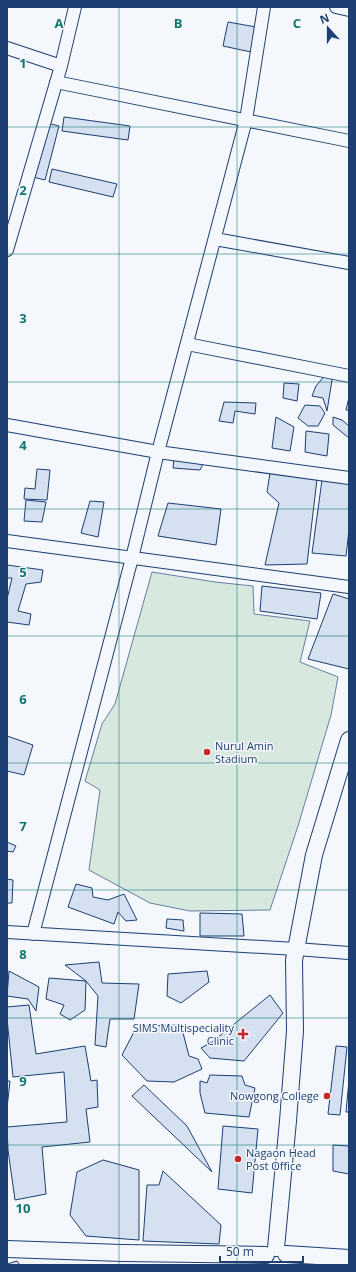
<svg xmlns="http://www.w3.org/2000/svg" width="356" height="1272" font-family="'Open Sans',sans-serif">
<style>
.green{fill:#d7e8df;stroke:#687fa3}
.building{fill:#d5e0f0;stroke:#1d3f73}
.lines{fill:none;stroke-linecap:round;stroke-linejoin:round}
.minor-casing{stroke:#1d3f73;stroke-width:14}
.major-casing{stroke:#1d3f73;stroke-width:18}
.minor{stroke:#f4f7fb;stroke-width:12}
.major{stroke:#f4f7fb;stroke-width:16}
.grid{fill:none;stroke:#0f766e;stroke-width:1;stroke-opacity:0.55}
.poi-dot{fill:#c62828;stroke:#f4f7fb;stroke-width:1.5}
.labels{text-anchor:middle;stroke-width:3;stroke-linejoin:round;paint-order:stroke}
.poi-label{font-size:11px;fill:#1d3f73;stroke:#f4f7fb;text-anchor:start}
.grid-label{font-size:13px;text-anchor:middle;font-weight:bold;fill:#0f766e;stroke:#f4f7fb;stroke-width:3;stroke-linejoin:round;paint-order:stroke}
</style>
<rect width="100%" height="100%" fill="#f4f7fb"/>
<!-- green -->
<path class="green" d="M152,572L215,582L253,586L254,614L310,621L300,662L338,677L331,715L298,826L270,910L190,911L150,903L89,870L100,790L85,781L102,724L115,704Z"/>
<!-- building -->
<path class="building" d="M228,22L256,27L251,52L223,46Z
M64,117L130,126L128,140L62,131Z
M47,123L59,126L45,180L33,177Z
M52,169L117,184L113,197L49,182Z
M327,373L332,380L327,411L323,398L312,396L316,386Z
M284,383L299,384L297,401L283,398Z
M349,397V410H346Z
M224,402L256,403L255,414L235,411L233,423L219,421Z
M305,405L320,406L325,413L318,426H308L298,418Z
M276,417L294,427L290,451L272,448Z
M333,417L342,420L349,426V438L333,425Z
M306,431L329,434L327,456L305,452Z
M174,458L204,462L200,470L173,468Z
M37,469L50,470L47,500L24,499L25,488L35,489Z
M270,473L317,479L307,564L265,565L279,503L267,492Z
M322,480L349,483V530L346,556L312,553Z
M26,500L46,502L42,522L24,521Z
M90,501L104,502L98,537L81,533Z
M168,503L221,509L216,545L158,536Z
M7,565L43,570L41,582L26,584L18,611L31,614L29,625L7,622V599L12,578H7Z
M262,586L321,593L317,619L260,611Z
M333,594L349,599V669L308,659Z
M7,736L33,745L24,775L7,771Z
M7,842L16,846L13,852L7,851Z
M7,879L13,880L12,903H7Z
M76,884L92,888L93,897L108,900L124,894L137,920L126,921L118,912L114,924L68,907Z
M200,913L242,914L244,936H200Z
M167,919L183,920L184,931L166,928Z
M99,962L102,983L139,984L134,1019H110L106,1047L95,1045L98,996L86,981L65,965Z
M9,971L39,987L36,1011L28,999L7,996Z
M207,971L209,982L181,1003L167,996L168,974Z
M49,978L86,981L85,1010L70,1020L60,1014L64,1005L46,999Z
M270,995L283,1013L244,1061L210,1058L201,1048L212,1042Z
M29,1005L36,1054L85,1046L91,1081L97,1080L98,1107L86,1109L90,1142L42,1147L46,1194L15,1200L8,1150L7,1127L67,1122L64,1072L13,1077L7,1019V1007Z
M181,1025L189,1056L198,1059L202,1069L174,1082L147,1081L122,1055L137,1026Z
M336,1046L347,1047L340,1115L328,1114Z
M210,1075L242,1076L245,1085L255,1088L249,1117L205,1113L200,1093V1081L207,1083Z
M349,1080V1112H346Z
M7,1081H10L7,1108Z
M144,1085L187,1126L212,1172L132,1096Z
M223,1126L258,1129L252,1193L218,1189Z
M333,1145L349,1146V1174L333,1171Z
M103,1160L139,1170V1240L86,1236L70,1215L77,1172Z
M163,1171L221,1225L219,1244L143,1241L147,1185H159Z
M17,1261L20,1265H7V1264Z"/>
<g class="lines">
<!-- minor casing -->
<g class="minor-casing">
<path id="minor" d="M336,7L349,10
M7,48L61,66
M56,82L349,141
M215,239L349,263
M7,250L61,66L75,7
M187,344L349,376
M7,425L158,452L349,478
M7,541L349,587
M7,932L296,949L349,953
M33,934L132,558L158,452L246,120L264,7"/>
</g>
<!-- major casing -->
<g class="major-casing">
<path id="major" d="M276,1248L288,1121L295,1031L294,960L314,855L349,740
M7,1249L122,1253L266,1255
M286,1254L349,1258"/>
</g>
<!-- minor -->
<use href="#minor" class="minor"/>
<!-- major -->
<use href="#major" class="major"/>
</g>
<!-- grid -->
<path class="grid" d="M119,7V1265M237,7V1265M7,127H349M7,254H349M7,382H349M7,509H349M7,636H349M7,763H349M7,890H349M7,1018H349M7,1145H349"/>
<!-- markers -->
<g class="poi-dot">
<circle cx="207" cy="752" r="4"/>
<path d="M241 1028h4v4h4v4h-4v4h-4v-4h-4v-4h4z"/>
<circle cx="327" cy="1096" r="4"/>
<circle cx="238" cy="1159" r="4"/>
</g>
<g class="labels">
<!-- poi labels -->
<g class="poi-label">
<text x="215" y="750">Nurul Amin<tspan x="215" dy="13">Stadium</tspan></text>
<text x="234" y="1032" text-anchor="end">SIMS Multispeciality<tspan x="234" dy="13">Clinic</tspan></text>
<text x="319" y="1100" text-anchor="end">Nowgong College</text>
<text x="246" y="1157">Nagaon Head<tspan x="246" dy="13">Post Office</tspan></text>
</g>
</g>
<g class="grid-label">
<text x="59" y="28">A</text>
<text x="178" y="28">B</text>
<text x="297" y="28">C</text>
<text x="23" y="68">1</text>
<text x="23" y="195">2</text>
<text x="23" y="323">3</text>
<text x="23" y="450">4</text>
<text x="23" y="577">5</text>
<text x="23" y="704">6</text>
<text x="23" y="831">7</text>
<text x="23" y="959">8</text>
<text x="23" y="1086">9</text>
<text x="23" y="1213">10</text>
</g>
<!-- border -->
<rect width="356" height="1272" fill="none" stroke="#1d3f73" stroke-width="16"/>
<!-- north arrow -->
<g transform="translate(328 28) rotate(339)" stroke="#f4f7fb" stroke-width="3" paint-order="stroke">
<path d="M0-3L7 15L0 10L-7 15Z" fill="#1d3f73"/>
<text y="-6" font-size="11" font-weight="bold" text-anchor="middle" fill="#1d3f73">N</text>
</g>
<!-- scale -->
<path d="M220 1256v6h83v-6" fill="none" stroke="#1d3f73" stroke-width="2"/>
<text x="226" y="1256" font-size="12" fill="#1d3f73" stroke="#f4f7fb" stroke-width="3" paint-order="stroke">50 m</text>
</svg>
